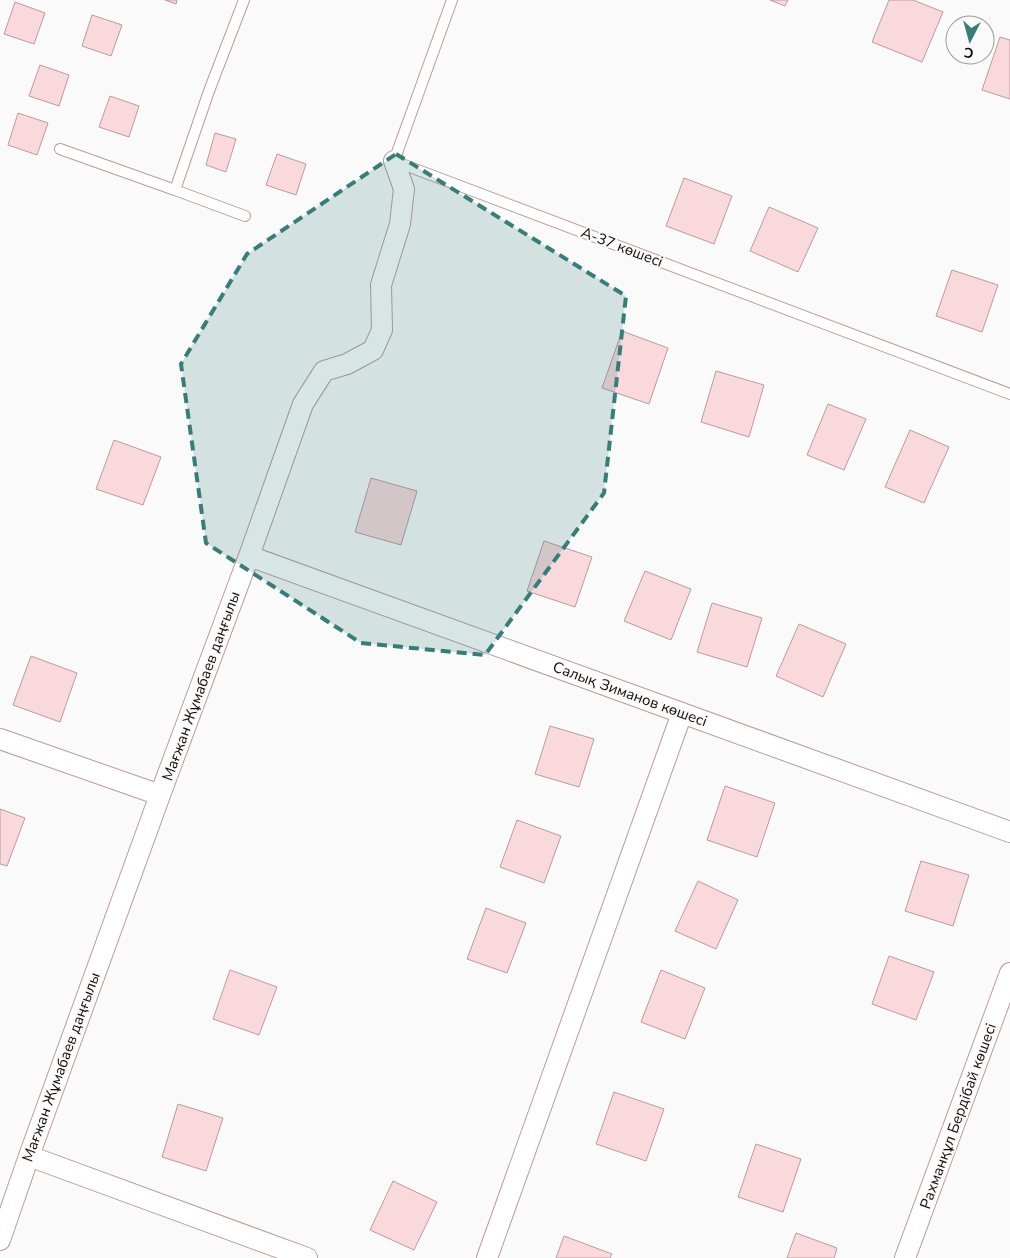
<svg xmlns="http://www.w3.org/2000/svg" width="1010" height="1258" font-family="'Nunito Sans',sans-serif">
<style>
.building{fill:#f9d9dc;stroke:#bd9a9f}
.lines{fill:none;stroke-linecap:round;stroke-linejoin:round}
.lane-casing{stroke:#bd9a9e;stroke-width:12}
.street-casing{stroke:#bd9a9e;stroke-width:22}
.lane{stroke:#fff;stroke-width:10}
.street{stroke:#fff;stroke-width:20}
.marked{fill:#367e7a;fill-opacity:0.2;stroke:#367e7a;stroke-width:4;stroke-dasharray:10 6;stroke-linejoin:round}
.labels{text-anchor:middle;stroke-width:4;stroke-linejoin:round;paint-order:stroke}
.street-label{font-size:15px;fill:#14090a;stroke:#fafafa}
</style>
<rect width="100%" height="100%" fill="#fafafa"/>
<!-- building -->
<path class="building" d="M165,0H177L176,4Z
M770,0H788L785,6Z
M889,0H913L943,12L922,62L872,42Z
M15,2L45,13L34,44L4,34Z
M92,15L122,25L111,56L82,46Z
M1000,37L1010,40V99L982,90Z
M40,65L69,75L59,106L29,96Z
M110,96L139,106L129,137L99,127Z
M18,113L48,123L37,155L8,145Z
M215,133L236,139L226,172L206,165Z
M277,154L306,164L296,195L266,185Z
M684,178L732,196L714,244L666,226Z
M769,207L818,228L798,272L750,251Z
M952,270L998,285L982,332L936,316Z
M622,331L668,348L649,404L602,388Z
M716,371L764,385L749,437L701,422Z
M828,404L866,419L844,470L807,455Z
M910,430L949,447L924,503L885,487Z
M114,440L161,457L143,505L96,489Z
M371,478L417,491L401,545L355,532Z
M544,541L592,557L575,607L527,591Z
M645,571L691,589L671,640L624,621Z
M712,603L762,618L747,667L697,652Z
M799,624L846,644L823,697L776,676Z
M31,656L77,673L60,722L13,705Z
M550,726L594,739L579,787L535,774Z
M725,786L775,803L757,857L707,840Z
M0,809L25,818L7,866L0,864Z
M517,820L561,836L544,883L500,867Z
M921,861L969,875L953,926L905,911Z
M698,881L738,900L716,949L675,931Z
M486,908L526,923L507,973L467,959Z
M889,956L934,972L916,1020L872,1004Z
M230,970L277,987L259,1035L213,1019Z
M661,970L705,988L685,1039L641,1022Z
M614,1092L664,1109L646,1161L596,1144Z
M178,1104L223,1118L206,1171L162,1157Z
M756,1144L801,1159L783,1212L738,1197Z
M393,1181L437,1202L414,1250L370,1230Z
M796,1233L837,1248L834,1258H787Z
M564,1236L612,1254L610,1258H556Z"/>
<g class="lines">
<!-- lane casing -->
<g class="lane-casing">
<path id="lane" d="M452,0L394,161L1010,394
M60,149L175,190L209,91L244,0
M175,190L245,216"/>
</g>
<!-- street casing -->
<g class="street-casing">
<path id="street" d="M249,556L1010,832
M0,739L160,795
M29,1156L307,1258
M0,1240L29,1156L160,795L249,556L303,404L324,371L347,364L373,350L382,330L381,285L400,224L404,189L394,161
M487,1258L682,713
M905,1258L1010,973"/>
</g>
<!-- lane -->
<use href="#lane" class="lane"/>
<!-- street -->
<use href="#street" class="street"/>
</g>
<!-- marked area -->
<path class="marked" d="M396,154L626,296L604,493L485,655L361,643L206,543L181,364L247,254Z"/>
<g class="labels">
<!-- street labels -->
<g class="street-label">
<text transform="translate(622 247) rotate(21)" y="5">А-37 көшесі</text>
<text transform="translate(201 686) rotate(-70)" y="5">Мағжан Жұмабаев даңғылы</text>
<text transform="translate(630 694) rotate(20)" y="5">Салық Зиманов көшесі</text>
<text transform="translate(61 1067) rotate(-70)" y="5">Мағжан Жұмабаев даңғылы</text>
<text transform="translate(958 1116) rotate(-70)" y="5">Рахманқұл Бердібай көшесі</text>
</g>
</g>
<!-- north arrow -->
<g transform="translate(970 40) rotate(186)"><circle r="24" fill="#fafafa" stroke="#9e9a9a"/>
<path d="M0-4L9 19L0 12L-9 19Z" fill="#367e7a"/>
<text y="-8" font-size="14" font-weight="bold" text-anchor="middle" fill="#14090a">С</text>
</g>
</svg>
